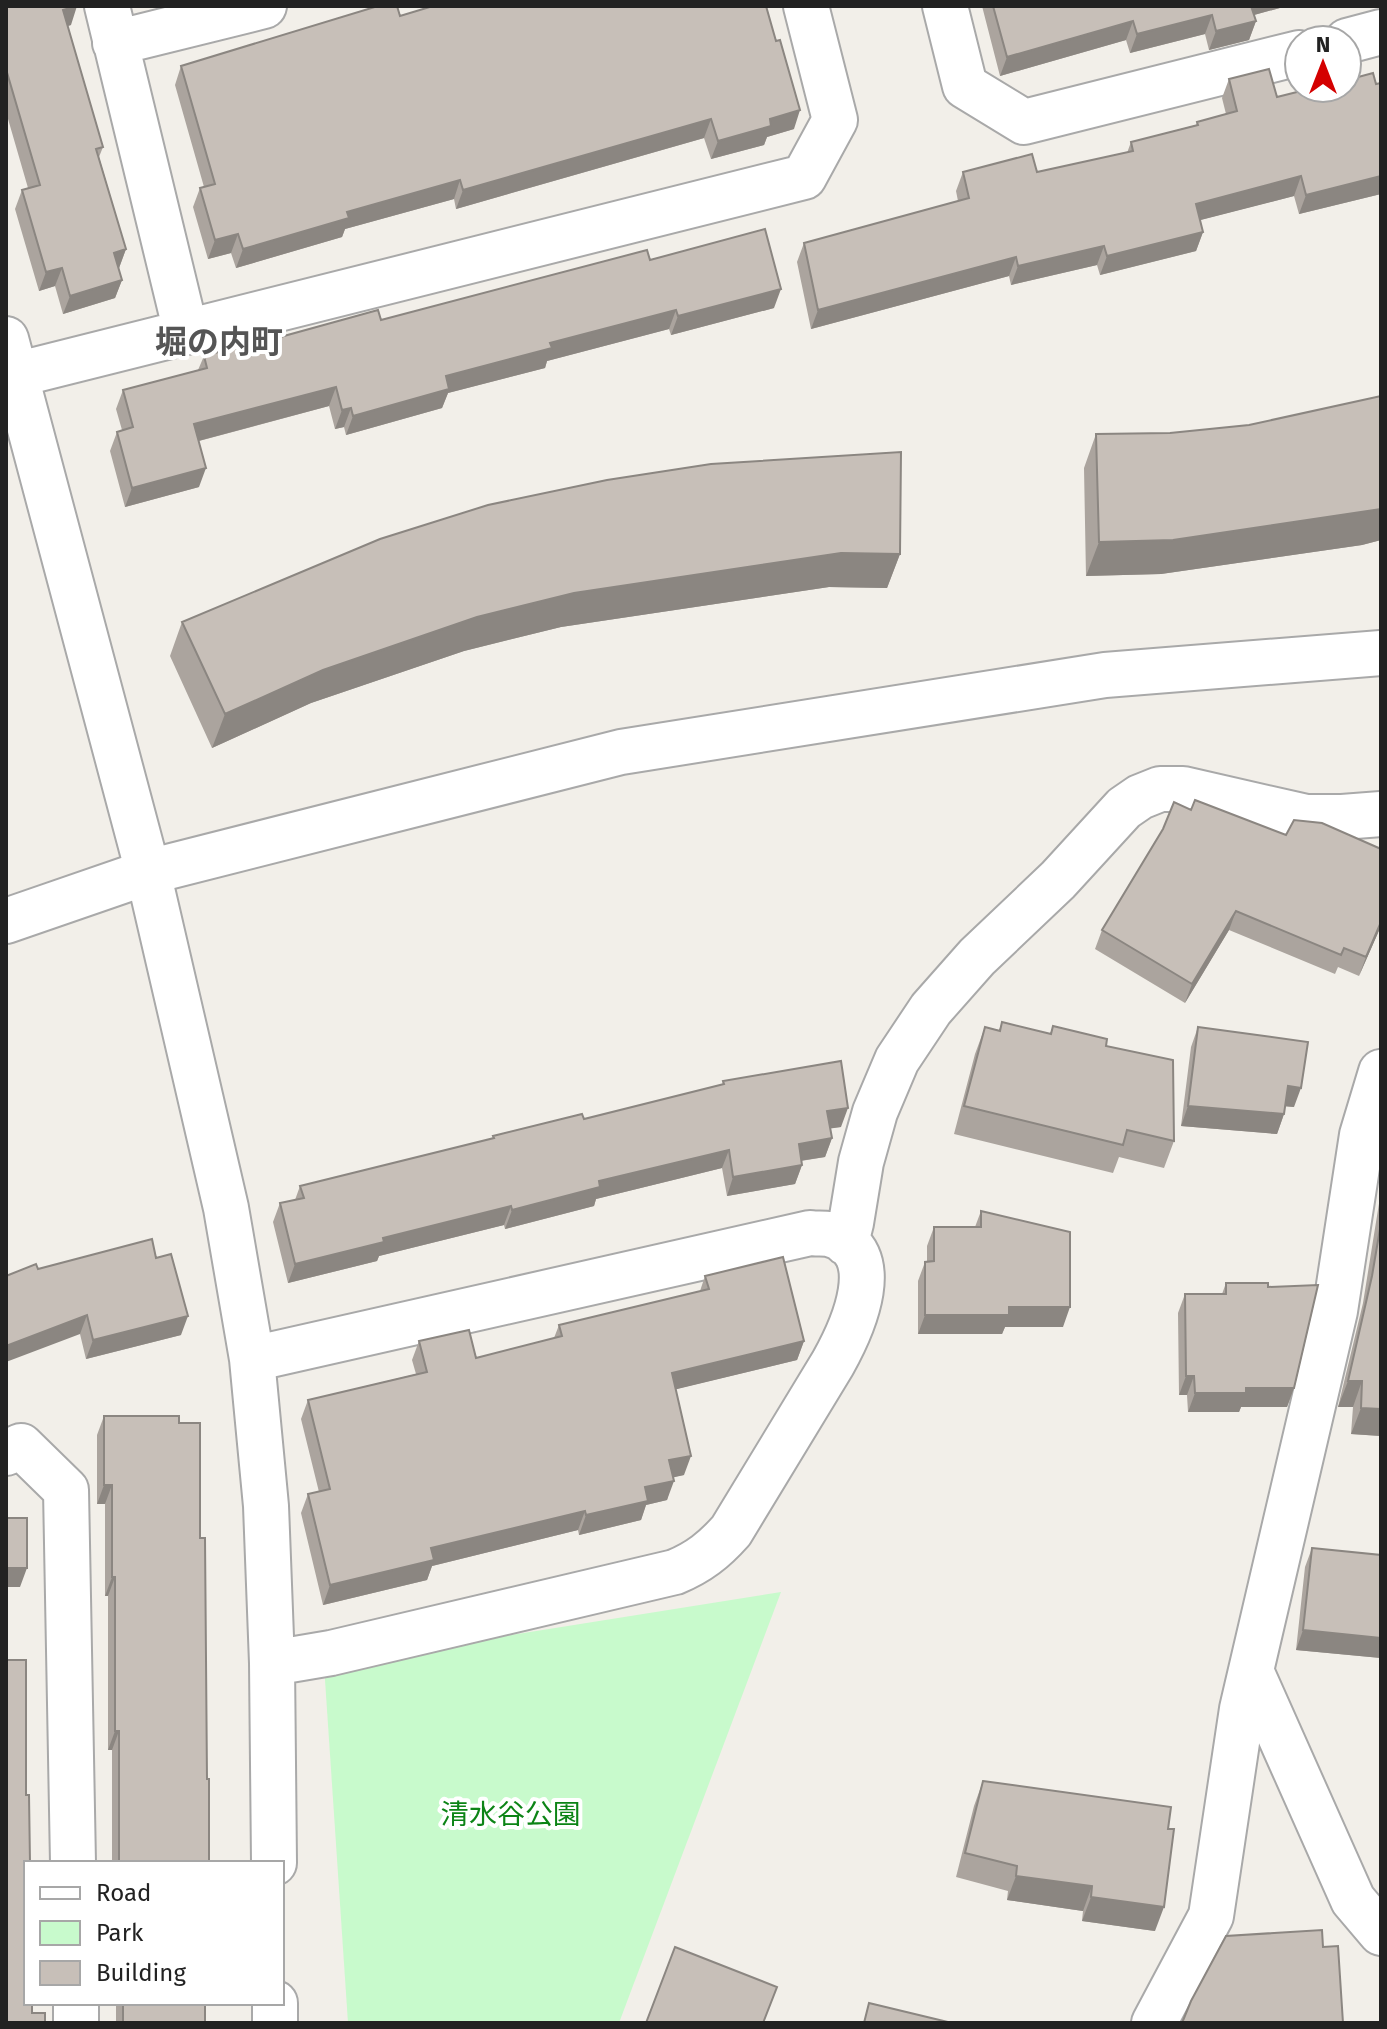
<svg xmlns="http://www.w3.org/2000/svg" width="1387" height="2029" font-family="'Fira Sans','Noto Sans JP',sans-serif">
<style>
.park{fill:#c8facc}
.lines{fill:none;stroke-linecap:round;stroke-linejoin:round}
.minor-casing{stroke:#a9a9a9;stroke-width:48}
.tertiary-casing{stroke:#a9a9a9;stroke-width:48}
.minor{stroke:#fff;stroke-width:44}
.tertiary{stroke:#fff;stroke-width:44}
.wall{fill:#aba49e}
.shaded-wall{fill:#8b8681}
.building{fill:#c7bfb8;stroke:#8b8681;stroke-width:2}
.labels{text-anchor:middle;stroke-width:8;stroke-linejoin:round;paint-order:stroke}
.park-label{font-size:28px;fill:#0c8416;stroke:#fff}
.quarter-label{font-size:32px;font-weight:bold;fill:#555;stroke:#fff}
</style>
<rect width="100%" height="100%" fill="#f2efe9"/>
<!-- park -->
<path class="park" d="M781,1592L619,2023H348L324,1665Z"/>
<g class="lines">
<!-- minor casing -->
<g class="minor-casing">
<path id="minor" d="M107,6L186,332
M945,6L965,86L1024,122L1299,53
M1347,41L1381,32
M115,43L264,6
M6,339L148,872L226,1208L252,1359L266,1506L272,1663L274,1863
M15,375L804,177L835,120L806,6
M846,1243L851,1223L861,1162L875,1112L897,1060L931,1009L977,957L1058,880L1124,808L1140,797L1160,789H1183L1306,817H1342L1381,814
M252,1359L810,1233C816,1234 823,1233 829,1234C889,1250 852,1329 833,1363L731,1531C714,1550 699,1562 675,1572L331,1653L272,1663
M6,1453L21,1446L66,1490L73,1863
M1251,1671L1353,1900L1381,1933
M76,2003V2023
M275,2003V2023
M1154,2023L1211,1916L1242,1709L1335,1311L1362,1135L1381,1072"/>
</g>
<!-- tertiary casing -->
<g class="tertiary-casing">
<path id="tertiary" d="M6,921L148,872L621,752L1105,675L1381,653"/>
</g>
<!-- minor -->
<use href="#minor" class="minor"/>
<!-- tertiary -->
<use href="#tertiary" class="tertiary"/>
</g>
<!-- wall -->
<path class="wall" d="M6,6L71,25L68,26L103,147L99,157L126,249L119,268H118L122,280L115,298L63,314L55,286L39,291L15,209L22,190L28,188L6,112Z
M982,6H1287L1254,15L1256,21L1249,40L1209,50L1205,34L1130,53L1126,40L1000,76Z
M400,16L794,129L767,137L764,145L711,159L704,138L456,209L454,199L345,229L342,237L236,268L231,253L208,259L193,207L200,188L204,187L175,85L181,66Z
M1229,79L1277,97L1381,83V194L1299,214L1294,196L1200,220L1203,232L1196,251L1100,275L1097,265L1011,285L1009,276L811,329L797,262L804,243L958,201L956,191L963,172H1037L1127,153L1131,142L1196,125L1197,122L1226,114L1222,98Z
M650,260L774,308L671,335L669,329L547,361L545,368L448,393L442,408L346,435L344,427L335,429L329,406L199,441V487L125,507L110,451L117,432L122,430L116,409L123,390L198,370L204,356L273,339L381,320Z
M1381,396V540L1362,545L1161,574L1086,576L1084,468L1096,434L1170,433L1249,425Z
M900,554L887,588L829,587L561,627L464,651L311,703L212,748L170,656L182,622Z
M1191,810L1286,835L1381,849V926L1359,976L1338,967L1335,974L1229,930L1185,1003L1095,949L1102,930Z
M1002,1022L1050,1034L1053,1026L1106,1046L1174,1141L1164,1168L1119,1157L1113,1173L954,1134L975,1054L985,1027L999,1030Z
M1198,1027L1294,1107L1285,1106L1284,1114L1277,1134L1181,1126L1191,1047Z
M723,1081L841,1127L830,1128L832,1138L825,1157L801,1161L802,1165L795,1184L727,1196L722,1168L596,1199L594,1206L505,1229L504,1225L379,1256L377,1261L288,1283L273,1222L280,1203L295,1200L300,1186L492,1139L493,1136L584,1119L722,1085Z
M1381,1191V1436L1351,1434L1353,1407H1338L1363,1303Z
M981,1211L1063,1327H1005L1002,1334H918V1281L925,1262L927,1261V1246L934,1227H975Z
M156,1258L181,1335L86,1359L80,1334L38,1269Z
M705,1276L804,1341L797,1360L676,1389L684,1475L673,1477L667,1500L646,1505L641,1520L579,1535L578,1530L432,1566L427,1580L323,1605L301,1513L308,1494L319,1492L301,1419L308,1400L416,1374L412,1360L419,1341L476,1358L554,1338L559,1325L700,1291Z
M1226,1283L1268,1287L1294,1388L1287,1407H1241L1239,1412H1188L1187,1395H1179L1178,1313L1185,1294H1222Z
M104,1416L179,1423L200,1538L209,1863H112V1750H108V1596H105V1504H97V1435Z
M1312,1548L1381,1555V1658L1296,1650L1305,1567Z
M983,1781L1155,1931L1082,1921L1083,1911L1007,1900L1008,1891L956,1877L974,1806Z
M116,2003H205V2023H116Z"/>
<!-- shaded-wall -->
<path class="shaded-wall" d="M77,6L71,25L56,29L63,10Z
M1247,6H1287L1243,18Z
M1212,15L1205,34L1130,53L1137,34Z
M1133,21L1126,40L1000,76L1007,57Z
M1256,21L1249,40L1209,50L1216,31Z
M800,110L794,129L767,137L764,145L711,159L718,141L770,119Z
M711,119L704,138L456,209L463,190Z
M1301,176L1294,196L1189,223L1196,204Z
M1381,176V194L1299,214L1306,195Z
M460,180L454,199L345,229L342,237L236,268L243,249L347,212Z
M1203,232L1196,251L1100,275L1107,256Z
M238,234L231,253L208,259L215,240Z
M1104,246L1097,265L1011,285L1018,266Z
M126,249L119,268L107,271L114,253Z
M1016,257L1009,276L811,329L818,310Z
M62,268L55,286L39,291L46,272Z
M122,280L115,298L63,314L70,296Z
M781,289L774,308L671,335L678,316Z
M676,310L669,329L547,361L545,368L448,393L442,408L346,435L353,416L446,376L550,343Z
M336,387L329,406L187,444L194,424Z
M351,408L344,427L335,429L342,410Z
M206,468L199,487L125,507L132,488Z
M1381,509V540L1362,545L1161,574L1086,576L1099,542Z
M841,553L900,554L887,588L829,587L561,627L464,651L311,703L212,748L225,714L323,670L477,617L574,593Z
M1236,911L1229,930L1185,1003L1192,984Z
M1381,922V926L1359,976L1366,957Z
M1288,1086L1301,1088L1294,1107L1281,1106Z
M1188,1106L1284,1114L1277,1134L1181,1126Z
M848,1108L841,1127L820,1130L827,1111Z
M832,1138L825,1157L792,1162L799,1144Z
M729,1150L722,1168L596,1199L594,1206L505,1229L512,1210L599,1181Z
M802,1165L795,1184L727,1196L733,1177Z
M511,1206L504,1225L379,1256L377,1261L288,1283L295,1264L383,1238Z
M1009,1307H1070L1063,1327H1005L1002,1334H918L925,1315Z
M87,1315L80,1334L6,1362V1346Z
M188,1316L181,1335L86,1359L93,1340Z
M804,1341L797,1360L665,1392L672,1373Z
M1186,1376H1194L1187,1395H1179Z
M1348,1381H1362L1353,1407H1338Z
M1246,1388H1294L1287,1407H1241L1239,1412H1188L1195,1393Z
M1361,1408L1381,1409V1436L1351,1434Z
M691,1456L684,1475L662,1480L669,1460Z
M674,1481L667,1500L646,1505L641,1520L579,1535L586,1515L645,1487Z
M104,1485H112L105,1504H97Z
M585,1511L578,1530L432,1566L427,1580L323,1605L330,1585L431,1548Z
M6,1568H27L20,1587H6Z
M112,1577H115L108,1596H105Z
M1303,1630L1381,1638V1658L1296,1650Z
M115,1731H119L112,1750H108Z
M1016,1876L1092,1886L1083,1911L1007,1900Z
M1091,1897L1164,1907L1155,1931L1082,1921Z"/>
<!-- building -->
<path class="building" d="M6,6H77L63,10L103,147L96,149L126,249L114,253L122,280L70,296L62,268L46,272L22,190L40,185L6,69Z
M378,6H397L400,16L433,6H766L776,41L780,40L800,110L770,119L771,126L718,141L711,119L463,190L460,180L347,212L349,218L243,249L238,234L215,240L200,188L215,184L181,66Z
M993,6H1251L1256,21L1216,31L1212,15L1137,34L1133,21L1007,57Z
M1269,69L1277,97L1313,88H1347V80L1373,73L1376,84L1381,83V176L1306,195L1301,176L1196,204L1203,232L1107,256L1104,246L1018,266L1016,257L818,310L804,243L969,198L963,172L1032,154L1037,172L1133,151L1131,142L1198,125L1197,122L1237,111L1229,79Z
M765,229L781,289L678,316L676,310L550,343L552,348L446,376L449,389L353,416L351,408L342,410L336,387L194,424L206,468L132,488L117,432L133,427L123,390L207,368L204,356L272,337L273,339L378,310L381,320L647,250L650,260Z
M1381,396V509L1173,540L1099,542L1096,434L1170,433L1249,425Z
M901,452L900,554L841,553L574,593L477,617L323,670L225,714L182,622L380,539L488,505L607,480L711,464Z
M1195,800L1286,835L1294,820L1322,823L1381,849V922L1366,957L1344,948L1341,955L1236,911L1192,984L1102,930L1163,829L1174,802L1191,810Z
M1002,1022L1051,1034L1053,1026L1107,1039L1106,1046L1173,1060L1174,1141L1127,1130L1123,1145L964,1106L985,1027L1000,1031Z
M1198,1027L1308,1042L1301,1088L1288,1086L1284,1114L1188,1106Z
M841,1061L848,1108L827,1111L832,1138L799,1144L802,1165L733,1177L729,1150L599,1181L600,1187L512,1210L511,1206L383,1238L384,1242L295,1264L280,1203L304,1198L300,1186L494,1138L493,1136L582,1114L584,1119L724,1084L723,1081Z
M981,1211L1070,1232V1307H1009V1315H925V1262L934,1261V1227H981Z
M1381,1223V1409L1361,1408L1362,1381H1348L1372,1276Z
M152,1239L156,1258L171,1254L188,1316L93,1340L87,1315L6,1346V1276L36,1264L38,1269Z
M783,1257L804,1341L672,1373L691,1456L669,1460L674,1481L645,1487L648,1501L586,1515L585,1511L431,1548L434,1560L330,1585L308,1494L330,1489L308,1400L427,1372L419,1341L469,1330L476,1358L562,1336L559,1325L709,1289L705,1276Z
M1226,1283H1268V1287L1318,1285L1294,1388H1246V1393H1195L1194,1376H1186L1185,1294H1226Z
M104,1416H179V1423H200V1538H205L207,1779H209V1863H119V1731H115V1577H112V1485H104Z
M6,1518H27V1568H6Z
M1312,1548L1381,1555V1638L1303,1630Z
M6,1660H26V1795H29L30,1863H26V2003H32V2013H45V2023H6Z
M983,1781L1171,1807L1168,1829H1174L1164,1907L1091,1897L1092,1886L1016,1876L1017,1866L965,1853Z
M1322,1930L1323,1947L1338,1946L1343,2023H1182L1191,2001L1226,1936Z
M675,1947L777,1987L763,2023H646Z
M123,2003H205V2023H123Z
M869,2003L952,2023H864Z"/>
<g class="labels">
<!-- park labels -->
<g class="park-label">
<text x="511" y="1824">清水谷公園</text>
</g>
<!-- quarter labels -->
<g class="quarter-label">
<text x="219" y="353">堀の内町</text>
</g>
</g>
<!-- border -->
<rect width="1387" height="2029" fill="none" stroke="#222222" stroke-width="16"/>
<!-- legend -->
<rect x="24" y="1861" width="260" height="144" fill="#ffffff" stroke="#a7a7a7" stroke-width="2"/>
<rect x="40" y="1887" width="40" height="12" fill="#ffffff" stroke="#a7a7a7" stroke-width="2"/>
<text x="96" y="1901" font-size="24" fill="#222222">Road</text>
<rect x="40" y="1921" width="40" height="24" fill="#c8facc" stroke="#a7a7a7" stroke-width="2"/>
<text x="96" y="1941" font-size="24" fill="#222222">Park</text>
<rect x="40" y="1961" width="40" height="24" fill="#c7bfb8" stroke="#a7a7a7" stroke-width="2"/>
<text x="96" y="1981" font-size="24" fill="#222222">Building</text>
<!-- north arrow -->
<g transform="translate(1323 64)"><circle r="38" fill="#ffffff" stroke="#a7a7a7" stroke-width="2"/>
<path d="M0-6L14 30L0 20L-14 30Z" fill="#d40000"/>
<text y="-12" font-size="22" font-weight="bold" text-anchor="middle" fill="#222222">N</text>
</g>
</svg>
